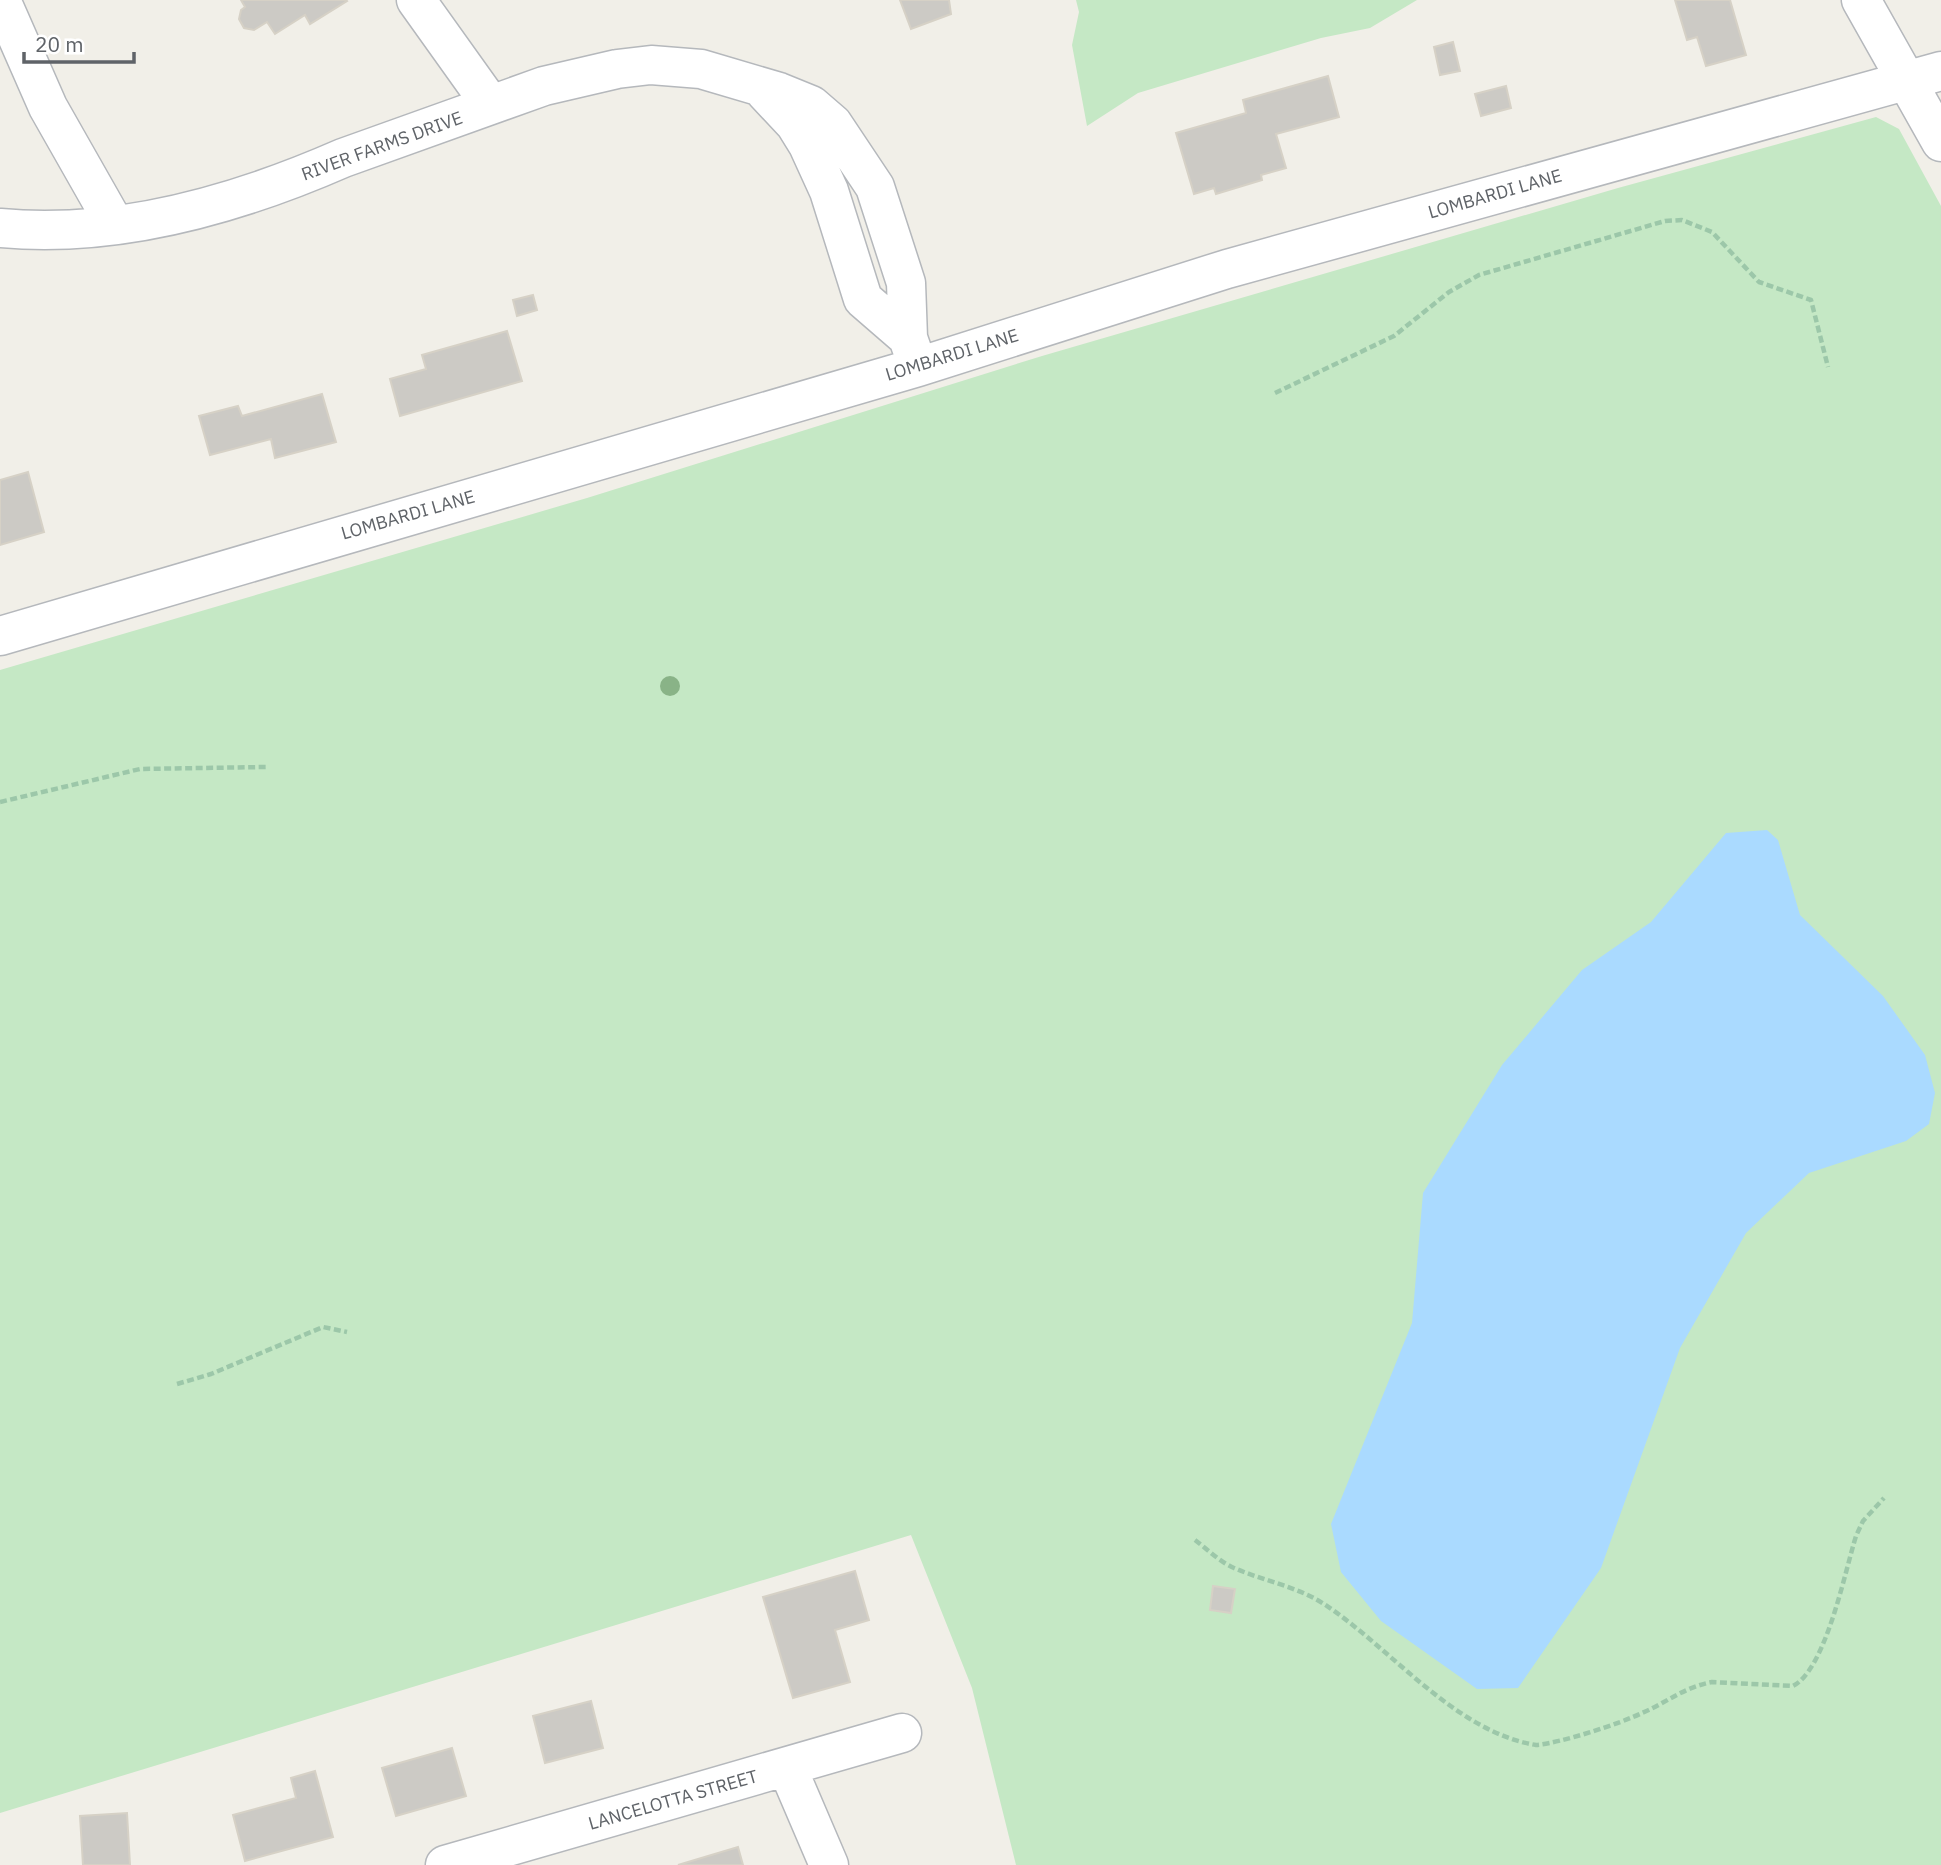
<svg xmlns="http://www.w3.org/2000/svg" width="1941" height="1865" font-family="'IBM Plex Sans',sans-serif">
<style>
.green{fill:#c5e8c5}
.water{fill:#aadaff}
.building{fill:#cccac5;stroke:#d6d1c6;stroke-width:2}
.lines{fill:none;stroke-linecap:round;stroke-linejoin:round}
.minor-casing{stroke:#b5b8bc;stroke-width:41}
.path{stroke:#9cc7a9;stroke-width:4.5;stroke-dasharray:7 3.5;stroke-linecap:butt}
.minor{stroke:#fff;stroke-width:38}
.tree{fill:#89b387}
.labels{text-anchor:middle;stroke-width:5;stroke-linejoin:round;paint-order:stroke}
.street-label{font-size:18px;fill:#5f6368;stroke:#fff}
</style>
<rect width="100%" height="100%" fill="#f1efe8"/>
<!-- green -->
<path class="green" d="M1076,0H1417L1370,28L1321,38L1138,93L1087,126L1072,45L1079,12Z
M1876,117L1899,129L1941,206V1865H1016L972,1688L911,1535L0,1813V670L587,498L1042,356L1618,188Z"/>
<!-- water -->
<path class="water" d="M1767,830L1778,840L1800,915L1883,996L1925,1055L1935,1093L1929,1124L1906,1141L1809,1173L1746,1233L1680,1348L1601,1568L1518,1688L1477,1689L1381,1621L1341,1572L1331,1524L1412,1323L1423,1193L1502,1065L1582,970L1651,922L1726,833Z"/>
<!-- building -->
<path class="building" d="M241,0H346L347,1L310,24L305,15L275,34L267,22L254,30L244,28L239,19L241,10L245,7Z
M900,0H949L951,14L911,29Z
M1675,0H1730L1746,55L1706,66L1697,37L1687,40Z
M1453,42L1460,71L1440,75L1434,47Z
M1328,76L1339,117L1276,134L1286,168L1261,175L1262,180L1216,194L1214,188L1194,194L1176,133L1246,113L1243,100Z
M1506,86L1511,108L1481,116L1475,94Z
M533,295L537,310L517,316L513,300Z
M507,331L522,381L400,416L390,379L426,369L422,355Z
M322,394L336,442L275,458L271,439L210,455L199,416L238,406L242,416Z
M28,472L44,532L0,545V480Z
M855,1571L869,1620L835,1630L850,1682L793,1698L763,1597Z
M1213,1586L1235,1589L1231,1613L1210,1610Z
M591,1701L603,1748L545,1763L533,1716Z
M452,1748L466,1796L396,1816L382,1768Z
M315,1771L333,1837L245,1861L233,1815L296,1798L291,1778Z
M127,1813L130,1865H83L80,1816Z
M738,1847L743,1865H678Z"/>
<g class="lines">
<!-- minor casing -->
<g class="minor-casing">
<path id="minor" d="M1,0L48,107L115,225
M416,0L491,105
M1861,0L1941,142
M765,92L795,124L808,145L829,191L863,299L908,338
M0,228C116,239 238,204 343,158L544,86L617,69L651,65L701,69L779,92L811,105L833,124L875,187L906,283L908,338L918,367
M0,636L918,367L1227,269L1941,71
M787,1767L829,1865
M445,1865L902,1733"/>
</g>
<!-- path -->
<path class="path" d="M1275,393L1394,336L1449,292L1479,275L1665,221L1682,220L1712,232L1759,282L1811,300L1828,367
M0,802L140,769L266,767
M177,1384L211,1374L323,1327L347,1332
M1195,1540C1207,1549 1220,1562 1234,1568C1264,1581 1296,1586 1324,1604C1391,1648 1455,1732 1536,1745C1561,1743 1619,1724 1642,1713C1668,1702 1682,1688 1712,1682L1793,1686C1826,1669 1845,1571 1856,1536L1863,1521L1884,1498"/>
<!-- minor -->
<use href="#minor" class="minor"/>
</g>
<!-- trees -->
<circle class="tree" cx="670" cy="686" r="10"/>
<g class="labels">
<!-- street labels -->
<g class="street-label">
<text transform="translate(382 146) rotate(-20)" y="6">RIVER FARMS DRIVE</text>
<text transform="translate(1495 194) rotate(-16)" y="6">LOMBARDI LANE</text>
<text transform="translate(952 355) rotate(-17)" y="6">LOMBARDI LANE</text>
<text transform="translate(408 515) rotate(-16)" y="6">LOMBARDI LANE</text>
<text transform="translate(673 1800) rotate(-16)" y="6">LANCELOTTA STREET</text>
</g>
</g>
<!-- scale -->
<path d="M24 52v10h110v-10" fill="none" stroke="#5f6368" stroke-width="3.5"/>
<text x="35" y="52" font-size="21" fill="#5f6368" stroke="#ffffff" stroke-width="5" paint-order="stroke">20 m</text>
</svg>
